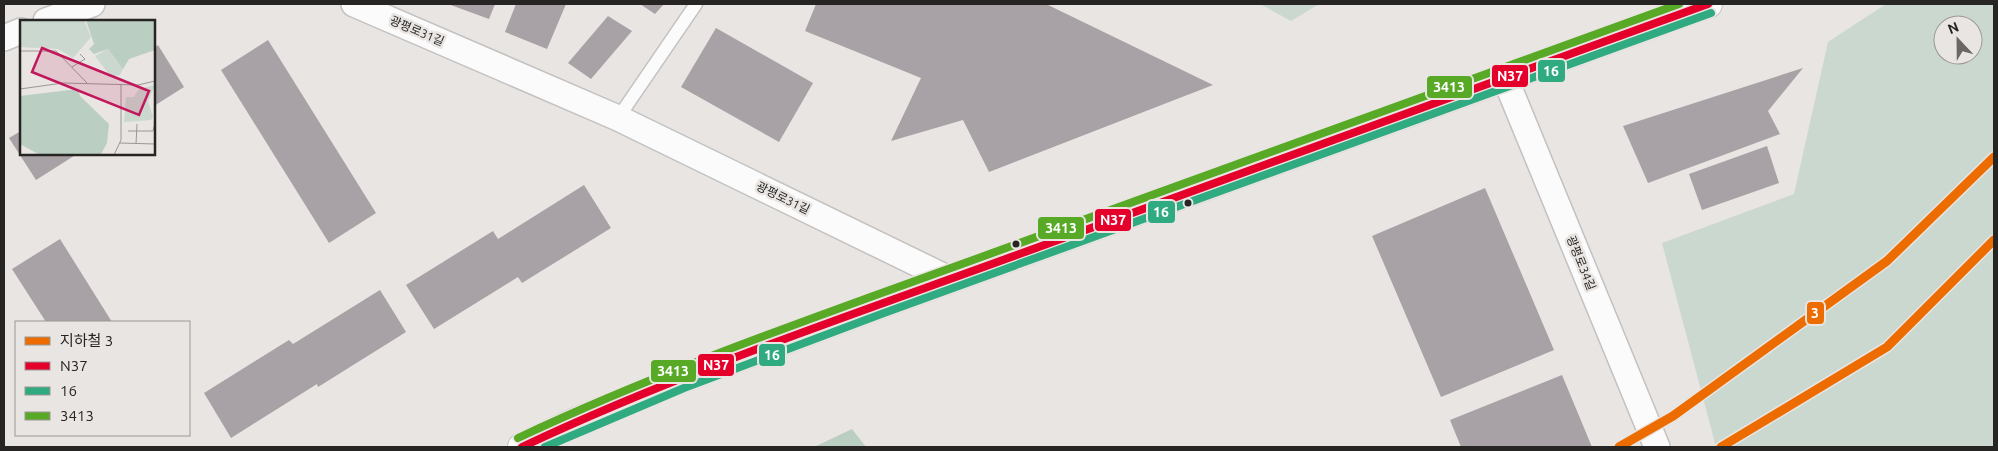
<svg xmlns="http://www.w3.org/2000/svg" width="1998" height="451" font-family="Ubuntu,'Noto Sans KR',sans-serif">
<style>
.green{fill:#cad8cf;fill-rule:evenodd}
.forest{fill:#bacec2}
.building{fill:#a8a1a5}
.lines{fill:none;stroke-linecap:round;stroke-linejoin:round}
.lane-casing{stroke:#c3c2c0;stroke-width:15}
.street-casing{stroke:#c3c2c0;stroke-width:28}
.primary-casing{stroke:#c3c2c0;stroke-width:30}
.lane{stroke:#fcfbfb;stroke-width:12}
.street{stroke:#fcfbfb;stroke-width:25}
.primary{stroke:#fcfbfb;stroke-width:28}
.bus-1-casing{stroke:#e9e5e2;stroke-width:11}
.bus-2-casing{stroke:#e9e5e2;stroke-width:11}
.bus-3-casing{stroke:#e9e5e2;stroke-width:11}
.bus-1{stroke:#e4002b;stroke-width:8}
.bus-2{stroke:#30ab81;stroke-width:8}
.bus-3{stroke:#58a925;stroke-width:8}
.metro-1-casing{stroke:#e9e5e2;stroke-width:12}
.metro-1{stroke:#ed6c00;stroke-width:9}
.bus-dot{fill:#262523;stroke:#e9e5e2;stroke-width:2}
.labels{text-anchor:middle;stroke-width:5;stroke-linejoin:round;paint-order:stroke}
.street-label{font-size:12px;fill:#262523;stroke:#e9e5e2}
.inset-road{fill:none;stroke:#9a9896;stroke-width:1}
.view{fill:#c2185b;fill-opacity:0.15;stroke:#c2185b;stroke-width:2.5}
.inset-edge{fill:none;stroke:#262523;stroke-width:2.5}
.line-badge{stroke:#e9e5e2;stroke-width:2}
.badge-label{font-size:14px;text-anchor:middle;font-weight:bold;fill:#fff}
</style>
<rect width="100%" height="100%" fill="#e8e5e3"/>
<!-- green -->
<path class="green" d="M1260,4H1319L1291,21Z
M1886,4H1994V447H1716L1662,243L1794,194L1828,42ZM1943,25H1973V55H1943Z"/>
<!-- forest -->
<path class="forest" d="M852,429L866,447H814Z"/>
<!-- building -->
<path class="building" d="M448,4H495L489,19Z
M516,4H566L547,49L505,32Z
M640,4H664L655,14Z
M816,4H1046L1213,85L989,172L963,120L891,141L921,78L805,31Z
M608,16L632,31L591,79L568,63Z
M716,28L813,83L779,142L681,87Z
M268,40L376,213L329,243L221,70Z
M158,45L184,87L154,106V48Z
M1803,68L1768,111L1780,134L1648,183L1623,126Z
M21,131V154H77L36,180L9,138Z
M1767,146L1779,183L1702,210L1689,174Z
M584,185L611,228L522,283L518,277L434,329L406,285L493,231L498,239Z
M1485,188L1554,350L1441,397L1372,236Z
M60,239L112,322H46L12,269Z
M380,290L406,332L318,387L317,384L231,438L204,393L289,340L293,344Z
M1562,375L1592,447H1461L1450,420Z"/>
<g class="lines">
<!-- lane casing -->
<g class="lane-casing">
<path id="lane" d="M618,118L696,4"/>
</g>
<!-- street casing -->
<g class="street-casing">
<path id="street" d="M354,4L618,118L949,279
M46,21L92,4
M4,38L21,31
M1505,78L1657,447"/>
</g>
<!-- primary casing -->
<g class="primary-casing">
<path id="primary" d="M522,447L573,423L680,379L881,304L1708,4"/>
</g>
<!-- lane -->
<use href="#lane" class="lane"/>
<!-- street -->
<use href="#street" class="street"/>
<!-- primary -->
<use href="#primary" class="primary"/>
<!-- bus-1 casing -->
<g class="bus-1-casing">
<path id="bus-1" d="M522,447C681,372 849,316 1014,256C1245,172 1477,88 1708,4"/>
</g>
<!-- bus-2 casing -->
<g class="bus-2-casing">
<path id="bus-2" d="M545,447L684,388L884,313L1711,13"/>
</g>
<!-- bus-3 casing -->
<g class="bus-3-casing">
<path id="bus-3" d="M518,438C675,364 842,308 1006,248C1230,167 1455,85 1679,4"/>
</g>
<!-- bus-1 -->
<use href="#bus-1" class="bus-1"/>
<!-- bus-2 -->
<use href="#bus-2" class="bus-2"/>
<!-- bus-3 -->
<use href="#bus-3" class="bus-3"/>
<!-- metro-1 casing -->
<g class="metro-1-casing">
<path id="metro-1" d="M1619,447L1673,416L1887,261L1994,157
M1721,447L1887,347L1994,240"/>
</g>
<!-- metro-1 -->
<use href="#metro-1" class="metro-1"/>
</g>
<!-- markers -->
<g class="bus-dot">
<circle cx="1188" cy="203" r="4.5"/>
<circle cx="1016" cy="244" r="4.5"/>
</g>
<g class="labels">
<!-- street labels -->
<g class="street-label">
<text transform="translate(417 31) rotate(23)" y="4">광평로31길</text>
<text transform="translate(783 198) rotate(26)" y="4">광평로31길</text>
<text transform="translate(1581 263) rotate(68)" y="4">광평로34길</text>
</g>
</g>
<!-- overview -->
<g transform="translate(20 20)">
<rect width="135" height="135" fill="#e8e5e3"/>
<path d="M0,0H64L71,17L53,38L38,29L0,27ZM88,29L103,49L100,55L91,57L75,36ZM135,65L128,81L133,97L131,100L104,102L106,77H114L119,69Z" fill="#cad8cf"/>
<path d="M66,0H135V30L109,39L103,49L88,29L74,34L69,29L74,24ZM58,69L60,76L89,104L87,123L81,134L20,135L0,124V76Z" fill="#bacec2"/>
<path class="inset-road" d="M0,31H36L67,63M52,47L65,39L60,34M0,69L43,63L118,65L135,61M108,111H133L135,103M100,123L135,124M116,124L117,104M94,135L101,120V64"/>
<path class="view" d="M22,28L129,71L119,95L12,52Z"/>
<rect width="135" height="135" class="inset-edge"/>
</g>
<g class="line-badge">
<rect x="1537" y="59" width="29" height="24" rx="5" fill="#30ab81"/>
<rect x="1491" y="64" width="38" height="24" rx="5" fill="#e4002b"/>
<rect x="1426" y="75" width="47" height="24" rx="5" fill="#58a925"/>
<rect x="1147" y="200" width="29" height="24" rx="5" fill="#30ab81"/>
<rect x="1094" y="208" width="38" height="24" rx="5" fill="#e4002b"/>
<rect x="1037" y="216" width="48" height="24" rx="5" fill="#58a925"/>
<rect x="1806" y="301" width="19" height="24" rx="5" fill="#ed6c00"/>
<rect x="758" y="343" width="28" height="24" rx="5" fill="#30ab81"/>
<rect x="697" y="353" width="38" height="24" rx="5" fill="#e4002b"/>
<rect x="650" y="359" width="47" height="24" rx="5" fill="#58a925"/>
</g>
<g class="badge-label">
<text x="1551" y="76">16</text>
<text x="1510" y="81">N37</text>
<text x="1449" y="92">3413</text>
<text x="1161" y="217">16</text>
<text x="1113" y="225">N37</text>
<text x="1061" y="233">3413</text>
<text x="1815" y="318">3</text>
<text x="772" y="360">16</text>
<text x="716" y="370">N37</text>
<text x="673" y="376">3413</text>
</g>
<!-- border -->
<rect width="1998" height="451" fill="none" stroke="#262523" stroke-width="10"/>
<!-- legend -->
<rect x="15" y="321" width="175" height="115" fill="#e9e5e2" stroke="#9b9896"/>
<rect x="25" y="337" width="25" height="8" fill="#ed6c00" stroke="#9b9896"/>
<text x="60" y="346" font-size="15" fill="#262523">지하철 3</text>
<rect x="25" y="362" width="25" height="8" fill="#e4002b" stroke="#9b9896"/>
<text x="60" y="371" font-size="15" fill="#262523">N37</text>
<rect x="25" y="387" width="25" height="8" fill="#30ab81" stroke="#9b9896"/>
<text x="60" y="396" font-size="15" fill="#262523">16</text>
<rect x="25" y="412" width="25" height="8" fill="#58a925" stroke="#9b9896"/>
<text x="60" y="421" font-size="15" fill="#262523">3413</text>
<!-- north arrow -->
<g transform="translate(1958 40) rotate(338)"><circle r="24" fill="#e9e5e2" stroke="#9b9896"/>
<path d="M0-4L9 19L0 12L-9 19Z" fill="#6a6866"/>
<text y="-8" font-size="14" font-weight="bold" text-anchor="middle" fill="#262523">N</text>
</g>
</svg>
